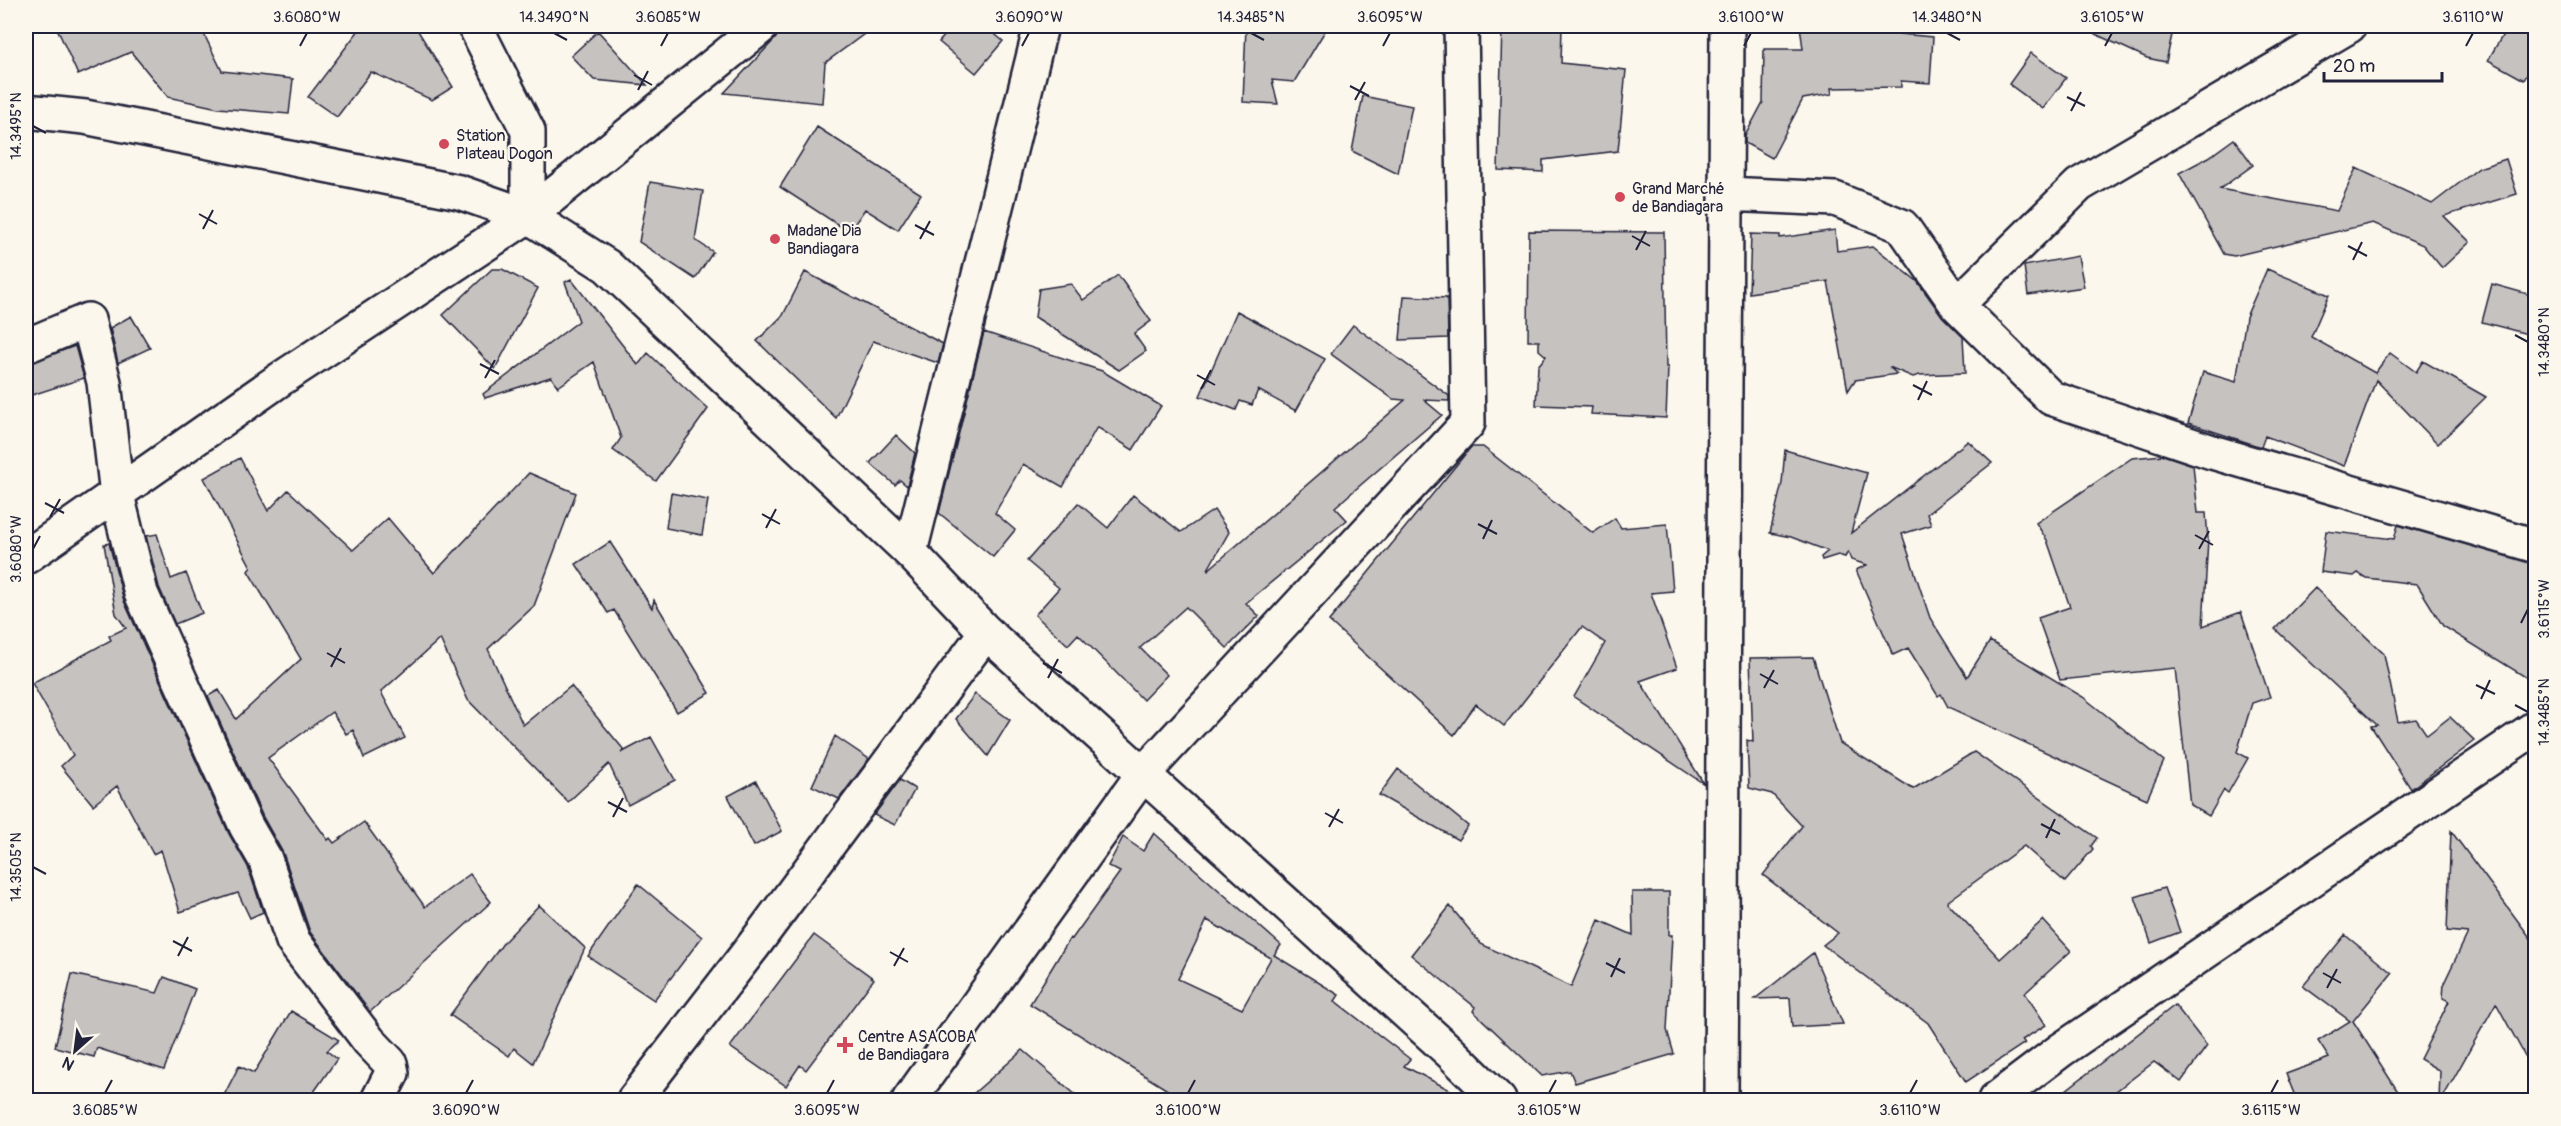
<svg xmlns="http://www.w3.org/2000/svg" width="2561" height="1126" font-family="Pangolin,sans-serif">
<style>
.building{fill:#c6c2c0;stroke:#22223b;stroke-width:1.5;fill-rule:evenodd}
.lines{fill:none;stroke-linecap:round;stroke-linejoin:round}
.minor-casing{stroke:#22223b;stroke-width:38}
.secondary-casing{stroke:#22223b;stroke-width:38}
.minor{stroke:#fbf7ec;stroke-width:33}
.secondary{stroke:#fbf7ec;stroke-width:33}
.ticks{fill:none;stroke:#22223b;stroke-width:2}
.poi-dot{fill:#d1495b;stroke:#fbf7ec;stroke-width:2}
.labels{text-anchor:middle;stroke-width:4.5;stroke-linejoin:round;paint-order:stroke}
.poi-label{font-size:16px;fill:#22223b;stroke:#fbf7ec;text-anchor:start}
.neatline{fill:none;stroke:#22223b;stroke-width:2}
.ticks-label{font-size:15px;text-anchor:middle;fill:#22223b}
</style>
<rect width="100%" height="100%" fill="#fbf7ec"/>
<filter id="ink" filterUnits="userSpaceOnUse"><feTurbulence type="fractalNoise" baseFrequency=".0167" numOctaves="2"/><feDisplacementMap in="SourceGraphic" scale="12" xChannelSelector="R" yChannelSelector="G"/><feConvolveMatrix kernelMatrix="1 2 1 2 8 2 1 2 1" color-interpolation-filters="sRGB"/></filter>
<g filter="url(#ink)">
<!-- building -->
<path class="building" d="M56,26H200L222,71L293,79L289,114L218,108L168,97L131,52L78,75Z
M362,26H415L453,87L432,100L371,72L337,117L308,97Z
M785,26H875L825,63L822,103L724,93L774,40Z
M953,26H985L1003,41L976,73L939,42Z
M1246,26H1328L1294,82L1272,80L1278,104L1243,102Z
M1502,26H1562L1561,63L1626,70L1618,151L1543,160V172L1498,170Z
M1800,26H1900V34L1933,37L1930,83L1901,81V87L1831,88L1832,94L1803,99L1772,158L1745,143V136L1763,102L1764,49H1803Z
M2078,26H2174L2166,62L2147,58Z
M2508,26H2535V60L2524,80L2488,60Z
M598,31L647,85L594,80L571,56Z
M2031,53L2066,78L2043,109L2009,84Z
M1363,96L1412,106L1398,174L1352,151Z
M817,127L921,194L898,230L865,209L849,232L780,187Z
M2234,139L2253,165L2220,189L2337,211L2356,168L2432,204L2479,168L2506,159L2517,194L2444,216L2470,242L2442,268L2423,245L2373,223L2234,256L2224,254L2179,173L2209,157Z
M650,182L703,191L695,240L713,252L695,279L639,242Z
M1835,230L1837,251L1873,246L1917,281L1942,316L1963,337L1965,373L1920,375L1913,377L1889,367L1897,374L1855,380L1848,391L1828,281L1749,293L1751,234L1780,235V238Z
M1529,231L1664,232L1666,367H1668L1666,418L1591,414L1592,407L1536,405L1538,366L1546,356L1539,350V341H1528Z
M2078,256L2084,287L2028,295L2024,266Z
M492,269H502L538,288L495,369L443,315Z
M2267,269L2329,295L2311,337L2375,373L2390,353L2416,372L2423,361L2486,397L2438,444L2376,380L2344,466L2265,436L2261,447L2188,423L2203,372L2236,382L2246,317Z
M805,272L943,344L938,363L873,341L836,418L757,341L783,315Z
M1118,275L1151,321L1134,334L1146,351L1119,370L1035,317L1039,289L1071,284L1083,300Z
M571,279L638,365L648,353L708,409L656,481L613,450L621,438L594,362L558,387L551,377L485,398L483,394L579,321L565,282Z
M2492,284L2535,296V336L2482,322Z
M1404,296L1447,298L1448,338L1400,340Z
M1237,311L1325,359L1296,411L1258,390L1252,405L1240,401L1236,410L1200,396Z
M131,316L150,348L118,363L110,328Z
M1353,325L1449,396V401L1424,400L1442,415L1335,507L1347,520L1246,603L1259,616L1227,648L1186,607L1140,648L1167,675L1143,700L1078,634L1068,645L1035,615L1059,588L1027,561L1078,503L1108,528L1133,495L1181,532L1214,510L1229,532L1207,571L1405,400L1393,399L1331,354Z
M984,332L1102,371L1161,406L1133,450L1097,427L1063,487L1023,464L995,513L1015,530L993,557L939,513Z
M75,346L84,378L26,397V364Z
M896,435L915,453L907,486L900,480L895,485L870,463Z
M1968,441L1992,463L1927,514L1931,525L1902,534L1930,618L1967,677L1990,641L2083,697L2164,761L2147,799L1948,707L1941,694L1938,696L1908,648L1893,655L1856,570L1867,565L1851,560L1848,552L1845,557L1838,555L1822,560L1821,557L1828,551L1791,537L1770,533L1782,483L1785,450L1867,473L1851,533Z
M1471,447H1483L1593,533L1615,518L1621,528L1667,524L1673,591L1651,593L1677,668L1640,681L1704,784L1574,697L1605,643L1582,627L1504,726L1476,704L1454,735L1329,621Z
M2163,455L2193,465L2198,513H2206L2208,539L2203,626L2241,612L2270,697L2252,703L2237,752L2248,758L2228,793L2224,790L2209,816L2190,805L2175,668L2060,680L2038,618L2070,607L2047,540L2036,523L2132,458Z
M240,458L268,511L288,490L353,550L388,518L434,573L529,473L576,493L534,606L488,649L523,725L571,686L624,750L621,753L651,737L675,780L628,805L609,764L568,802L468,700L440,639L381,692L405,738L364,758L353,730L346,734L332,712L268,758L328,840L330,838L334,843L364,822L425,907L470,874L491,902L370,1012L310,932L283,853L263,817L208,696L219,690L236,719L301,659L248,571L251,567L204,478Z
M671,493L708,500L702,535L666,528Z
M2398,525L2535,564V683L2443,626L2417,584L2366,578L2358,573L2354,576L2321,572L2326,531L2394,539Z
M157,534L171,579L186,573L202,613L175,624L159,587L146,536Z
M610,542L652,608L654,600L710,693L677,712L614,610L608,613L576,564Z
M109,543L124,601L229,834L248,867L263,912L250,918L238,893L180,912L161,850L153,854L117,786L93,805L61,766L73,755L32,683L111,640L109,636L126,628L116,614L104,544Z
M2315,588L2384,654L2398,722L2416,719L2427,735L2450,717L2475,741L2411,789L2371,726L2377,725L2275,629Z
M1813,657L1840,743L1913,789L1974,752L2097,838L2091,846L2093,849L2065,882L2024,846L1947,902L2000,959L2043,920L2071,951L2025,993L2046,1025L2022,1040L2025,1043L1966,1082L1928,1023L1823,945L1838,933L1763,875L1802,826L1772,794L1749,788L1747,740L1753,742L1750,658Z
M975,694L1010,720L988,756L956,719Z
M835,736L869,759L839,799L812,786Z
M1398,769L1468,826L1458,840L1379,795Z
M900,780L915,789L895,825L874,815Z
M756,781L782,831L754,846L728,796Z
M2451,831L2535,944V1074L2496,1003L2441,1101H2439L2440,1071L2420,1059L2449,1001L2443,998L2444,983L2468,933L2447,931Z
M1154,833L1281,945L1274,955L1339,995L1335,1001L1410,1059L1404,1066L1452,1091L1443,1093L1458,1101H1185L1030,1004L1070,938L1072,939L1120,872L1108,866L1123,837L1143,851ZM1207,920L1271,958L1242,1009L1178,979Z
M638,884L702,937L654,1000L588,956Z
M2164,888L2180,932L2151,943L2135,897Z
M1632,892H1669V935H1672L1667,1030L1674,1054L1575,1083L1570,1071L1542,1076L1473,1011L1475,1007L1411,955L1450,906L1481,944L1571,987L1599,920L1633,935Z
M539,905L585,948L533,1063L514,1048L509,1056L450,1015L504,942Z
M814,935L874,979L806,1070L800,1065L786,1086L730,1047Z
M2345,935L2392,973L2353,1021L2404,1101H2297L2286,1074L2329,1058L2318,1041L2350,1021L2303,986Z
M1813,953L1843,1024L1792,1027L1790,998L1755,999Z
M72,974L157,993L164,977L195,989L164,1070L97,1048L94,1057L55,1047Z
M2175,1005L2207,1046L2181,1082L2154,1062L2103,1101H2052Z
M291,1011L339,1040L327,1051L337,1059L309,1099L311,1101H221L239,1066L254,1073Z
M1023,1050L1083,1101H965Z"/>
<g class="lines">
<!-- minor casing -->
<g class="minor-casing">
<path id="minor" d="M475,26L528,131V216
M1726,194L1835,199L1902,226L1957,305L2051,398L2212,452L2536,546
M1957,305L2079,185L2349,26
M26,346L88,320L104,382L117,495L141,593L246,826L265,859L293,941L369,1041L390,1063L392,1073L378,1100
M910,552L1041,26
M26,557L282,378L528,216L762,26
M634,1100L754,945L986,632
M909,1100L1143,774L1468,423L1461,26
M1721,1100L1727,26
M1995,1100L2061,1050L2536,727"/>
</g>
<!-- secondary casing -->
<g class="secondary-casing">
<path id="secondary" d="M26,111L85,117L459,192L528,216L607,266L910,552L986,632L1450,1052L1499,1100"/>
</g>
<!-- minor -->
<use href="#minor" class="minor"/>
<!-- secondary -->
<use href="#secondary" class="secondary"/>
</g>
</g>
<!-- ticks -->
<path class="ticks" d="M554,33L567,40M1251,33L1264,40M1947,33L1960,40M300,46L307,33M661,46L668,33M1022,46L1029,33M1383,46L1390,33M1744,46L1751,33M2105,46L2112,33M2466,46L2473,33M634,75L652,85M1350,86L1369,96M638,90L648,71M2067,97L2085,106M1355,100L1365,82M2071,111L2081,92M33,126L46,133M199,214L217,224M915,225L934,235M203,229L213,210M1632,236L1650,246M920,239L930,221M2348,246L2367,256M1636,250L1646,231M2353,260L2362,242M2515,335L2528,342M480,364L499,374M1197,375L1215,385M485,378L495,360M1913,385L1932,395M1201,389L1211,370M1918,400L1927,381M45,503L64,513M762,514L780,524M50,517L60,499M1478,524L1497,534M766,528L776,509M2195,535L2213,545M1483,539L1492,520M33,549L40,536M2199,549L2209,531M2521,623L2528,609M327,653L345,663M1043,663L1062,673M331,667L341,648M1760,674L1778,684M1048,678L1058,659M2476,685L2495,694M1764,688L1774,670M2481,699L2490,680M2515,705L2528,712M608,802L627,812M1325,813L1343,823M613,817L623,798M2041,824L2060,834M1329,827L1339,809M2046,838L2055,819M33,867L46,874M173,941L192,951M890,952L908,962M178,956L188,937M1606,963L1625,973M894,966L904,948M2323,973L2341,983M1611,977L1620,958M2327,988L2337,969M105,1093L112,1080M466,1093L473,1080M827,1093L834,1080M1188,1093L1195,1080M1549,1093L1556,1080M1910,1093L1917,1080M2271,1093L2278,1080"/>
<!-- markers -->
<g class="poi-dot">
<circle cx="444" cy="144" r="6"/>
<circle cx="1620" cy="197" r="6"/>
<circle cx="775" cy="239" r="6"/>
<path d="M842 1036h6v6h6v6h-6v6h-6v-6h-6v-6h6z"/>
</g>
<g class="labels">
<!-- poi labels -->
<g class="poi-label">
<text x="456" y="141">Station<tspan x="456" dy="18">Plateau Dogon</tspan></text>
<text x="1632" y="194">Grand Marché<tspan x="1632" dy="18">de Bandiagara</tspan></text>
<text x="787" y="236">Madane Dia<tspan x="787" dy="18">Bandiagara</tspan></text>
<text x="858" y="1042">Centre ASACOBA<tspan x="858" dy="18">de Bandiagara</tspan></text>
</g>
</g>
<!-- margin -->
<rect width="2561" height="1126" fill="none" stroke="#fbf7ec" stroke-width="66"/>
<!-- north arrow -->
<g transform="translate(75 1051) rotate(208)" stroke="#fbf7ec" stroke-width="4.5" paint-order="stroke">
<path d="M0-4.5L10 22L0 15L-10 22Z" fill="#22223b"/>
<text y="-9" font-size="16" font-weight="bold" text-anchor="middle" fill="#22223b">N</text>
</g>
<!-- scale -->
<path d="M2324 72v9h118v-9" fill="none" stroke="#22223b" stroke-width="3"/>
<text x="2333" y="72" font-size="18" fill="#22223b" stroke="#fbf7ec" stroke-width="4.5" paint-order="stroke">20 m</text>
<rect x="33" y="33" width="2495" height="1060" class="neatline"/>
<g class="ticks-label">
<text x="307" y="22">3.6080°W</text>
<text x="554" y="22">14.3490°N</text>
<text x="668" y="22">3.6085°W</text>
<text x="1029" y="22">3.6090°W</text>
<text x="1251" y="22">14.3485°N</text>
<text x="1390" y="22">3.6095°W</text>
<text x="1751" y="22">3.6100°W</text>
<text x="1947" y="22">14.3480°N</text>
<text x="2112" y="22">3.6105°W</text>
<text x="2473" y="22">3.6110°W</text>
<text transform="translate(16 126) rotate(-90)" y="5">14.3495°N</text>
<text transform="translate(2544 342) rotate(-90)" y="5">14.3480°N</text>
<text transform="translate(16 549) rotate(-90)" y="5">3.6080°W</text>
<text transform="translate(2544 609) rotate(-90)" y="5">3.6115°W</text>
<text transform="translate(2544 712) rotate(-90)" y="5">14.3485°N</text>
<text transform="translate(16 867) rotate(-90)" y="5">14.3505°N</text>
<text x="105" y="1115">3.6085°W</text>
<text x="466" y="1115">3.6090°W</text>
<text x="827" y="1115">3.6095°W</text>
<text x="1188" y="1115">3.6100°W</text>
<text x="1549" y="1115">3.6105°W</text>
<text x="1910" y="1115">3.6110°W</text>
<text x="2271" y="1115">3.6115°W</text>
</g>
</svg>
